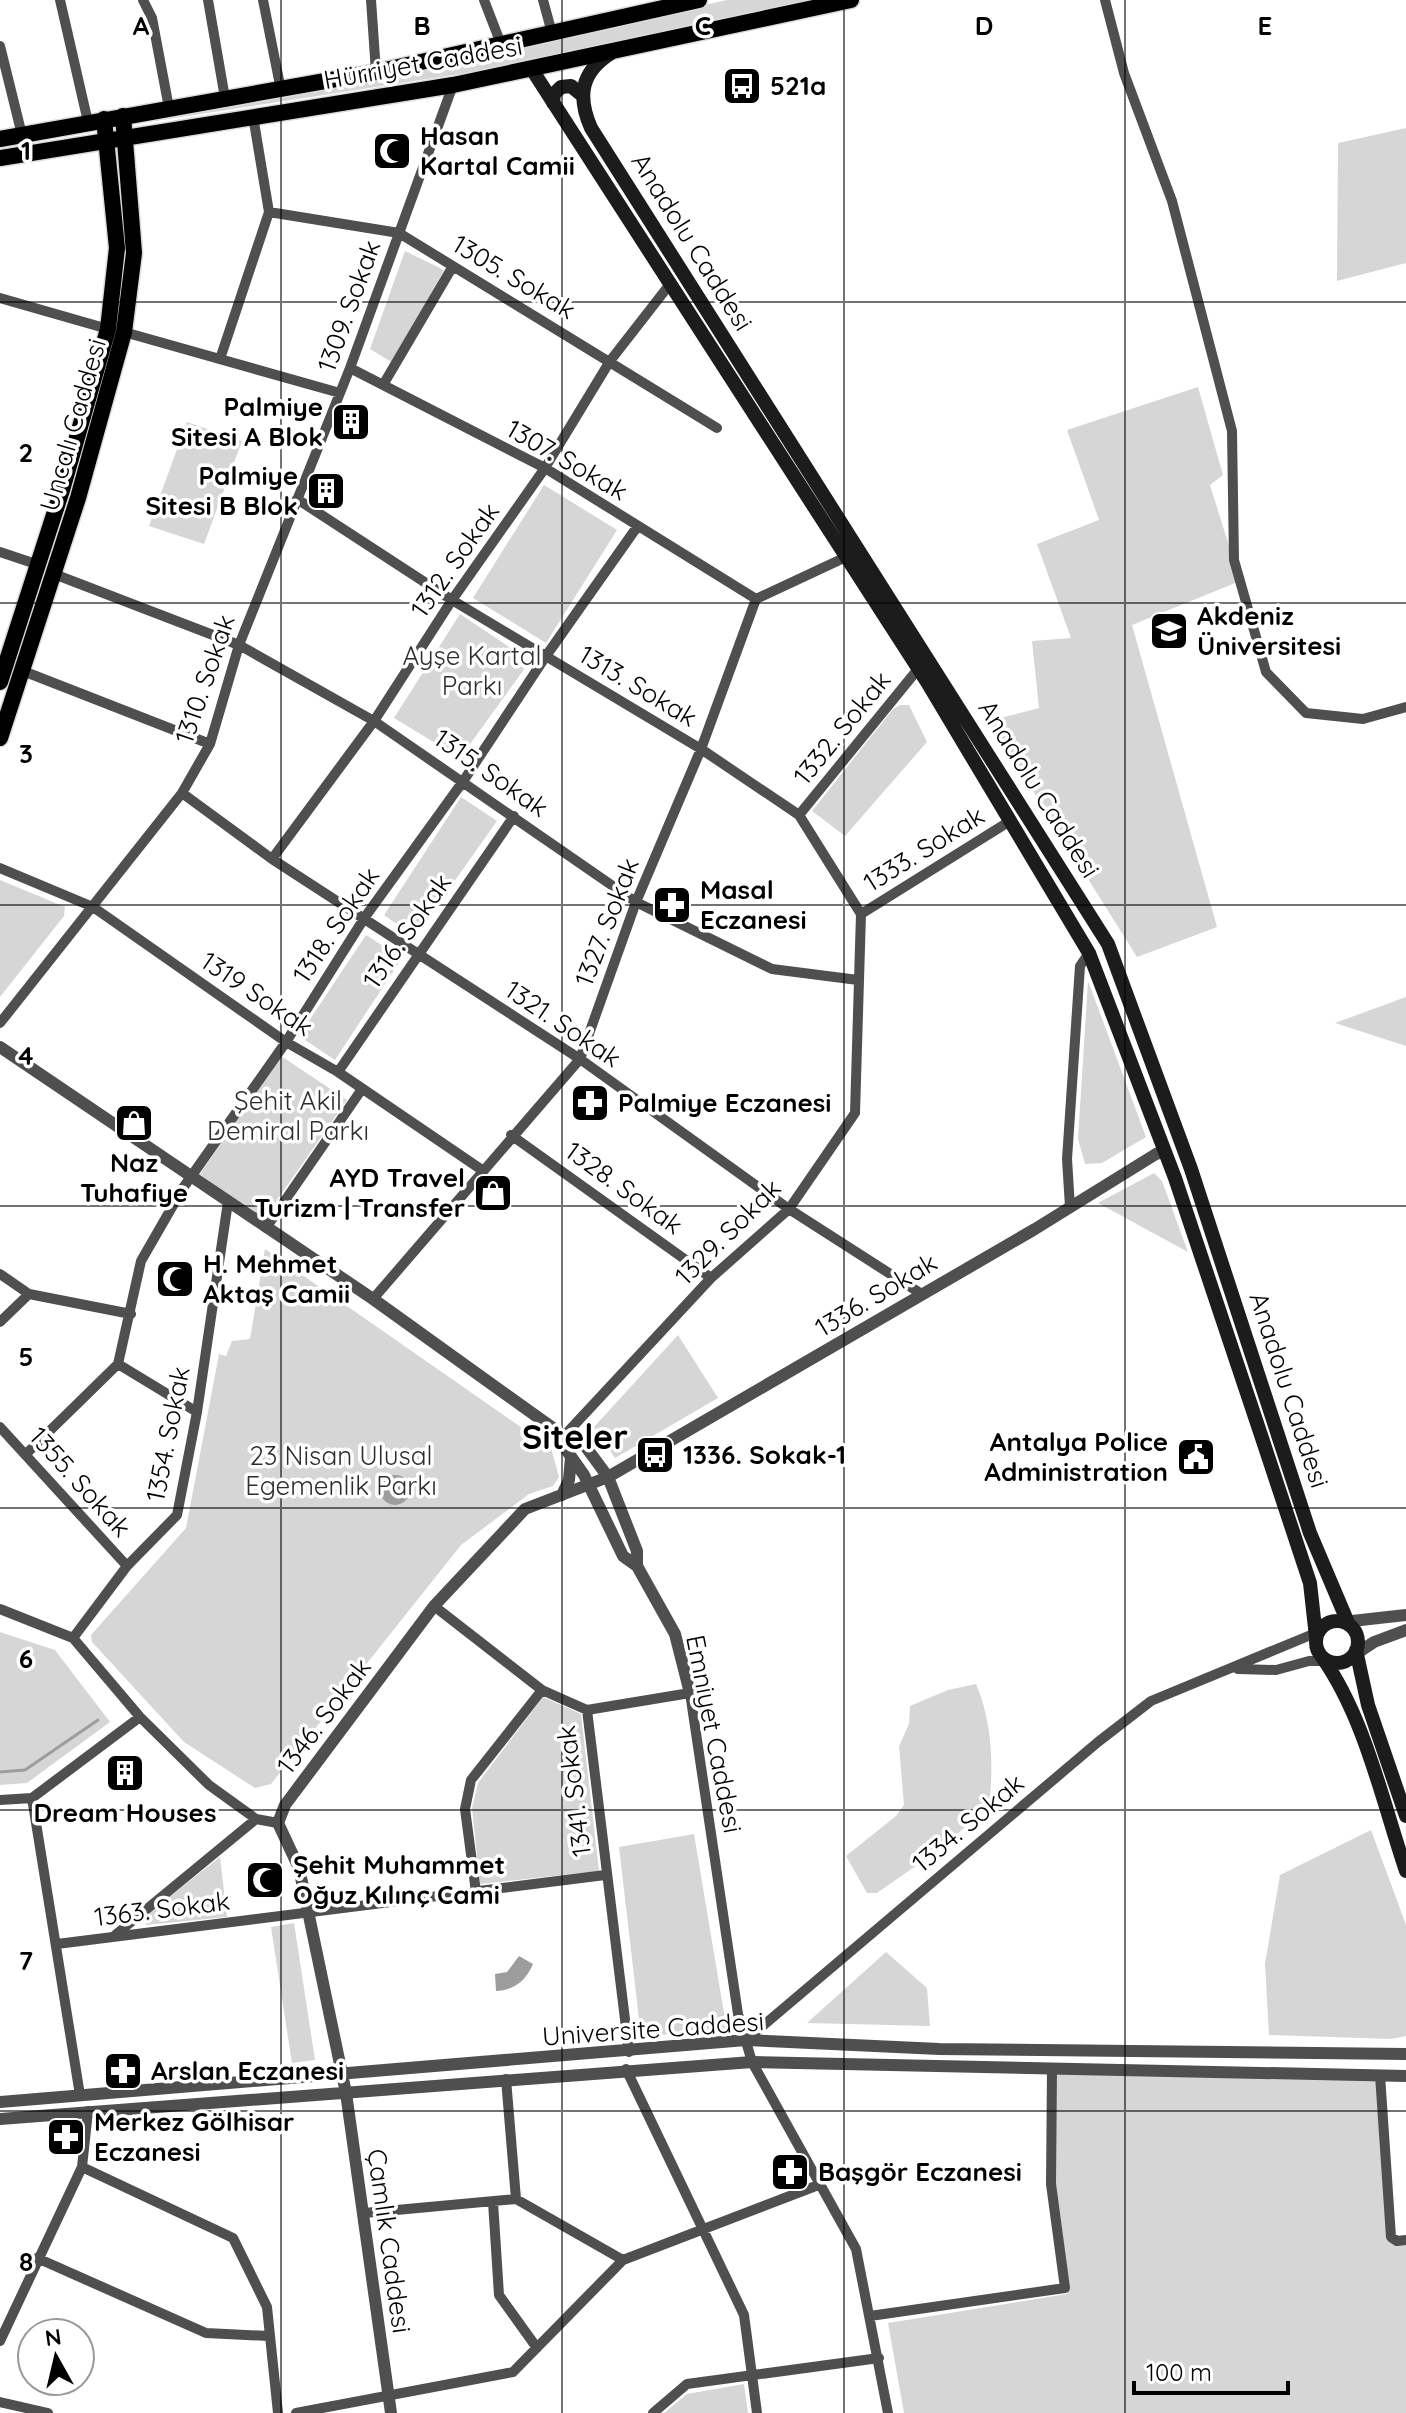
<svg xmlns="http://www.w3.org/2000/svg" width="1406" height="2413" font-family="Quicksand,sans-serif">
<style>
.green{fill:#d6d6d6}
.water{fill:#9d9d9d}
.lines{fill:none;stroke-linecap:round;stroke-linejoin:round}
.stream{stroke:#9d9d9d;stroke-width:3}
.primary-casing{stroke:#dbdbdb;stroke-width:19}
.trunk-casing{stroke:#dbdbdb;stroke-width:19}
.minor{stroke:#4f4f4f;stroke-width:10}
.tertiary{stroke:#4f4f4f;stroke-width:12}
.secondary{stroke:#1c1c1c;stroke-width:14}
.primary{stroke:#000;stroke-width:16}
.trunk{stroke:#000;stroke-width:16}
.grid{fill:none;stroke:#000;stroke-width:2;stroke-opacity:0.55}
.labels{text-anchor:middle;stroke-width:7;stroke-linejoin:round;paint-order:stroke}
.street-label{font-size:26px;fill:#000;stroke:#fff}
.poi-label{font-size:26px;font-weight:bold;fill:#000;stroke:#fff;text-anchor:start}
.park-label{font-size:26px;fill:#2d2d2d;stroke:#fff}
.district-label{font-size:34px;font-weight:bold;fill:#000;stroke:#fff}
.grid-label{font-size:26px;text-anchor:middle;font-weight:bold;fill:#000;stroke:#fff;stroke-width:7;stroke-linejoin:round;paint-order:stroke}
</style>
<rect width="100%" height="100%" fill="#fff"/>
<!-- green -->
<path class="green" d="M727,0H812L466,73L142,123L367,80Z
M1406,128V263L1337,281L1338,143Z
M405,251L444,270L393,363L370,349Z
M1198,387L1223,475L1210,485L1240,581L1132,625L1217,927L1137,957L989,721L1039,708L1032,641L1071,638L1037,544L1099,520L1067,430Z
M187,422L242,441L204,544L149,526Z
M544,485L617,530L546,643L473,598Z
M460,614L530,661L460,758L394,718Z
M900,705H909L927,742L845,836L812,811L893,709Z
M461,797L497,821L415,937L384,915Z
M0,880L65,907L64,916L0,997Z
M366,935L402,958L335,1060L299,1036Z
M1088,981L1146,1137L1102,1163L1085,1164L1078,1139Z
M1406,997V1046L1335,1023Z
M281,1056L347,1100L263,1220L200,1174Z
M1154,1173L1162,1181L1188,1252L1098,1203Z
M265,1249L551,1448L559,1477L553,1486L529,1494L461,1545L271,1784L255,1788L184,1742L92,1642L91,1635L186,1528L219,1354L226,1356L232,1341L250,1339Z
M678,1335L718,1398L615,1458L594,1427Z
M0,1632L55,1650L110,1722L27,1783L0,1785Z
M976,1684C992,1721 994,1766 989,1806L940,1849L877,1893H867L846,1856L896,1816L904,1805L899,1746L909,1724L910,1706L948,1690Z
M543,1697L581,1714L599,1871L480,1884L472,1808L478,1783Z
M1371,1830L1406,1925V2036L1391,2039L1269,2035L1265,1964L1280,1875Z
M694,1834L727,2031L641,2036L619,1847Z
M220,1857L227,1917L146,1925L145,1916Z
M294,1923L315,2060L292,2063L271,1927Z
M886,1952L927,1988L930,2026L807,2023Z
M1052,2068L1380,2076L1391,2237L1406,2240V2413H904L888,2323L1067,2294L1051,2184Z
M744,2384L748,2413H664L687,2394Z"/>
<!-- water -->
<path class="water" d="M380 1490a15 15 0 1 1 30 0a15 15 0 1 1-30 0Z
M519,1956L533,1964C526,1981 514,1990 496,1991L495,1974L507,1972Z"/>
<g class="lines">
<!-- stream -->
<path class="stream" d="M0,1772L25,1770L98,1720"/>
<!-- primary casing -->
<g class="primary-casing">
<path id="primary" d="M0,682L62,490L108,329L117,248L104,119
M0,738L78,498L124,332L134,253L123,116"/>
</g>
<!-- trunk casing -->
<g class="trunk-casing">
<path id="trunk" d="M0,139L376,72L699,0
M0,158L453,85L851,0"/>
</g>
<!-- minor -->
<path class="minor" d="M60,0L88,122
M143,0L152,18L169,108
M208,0L225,98
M263,0L281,90
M371,0L376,72
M484,0L501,44
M543,0L552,33
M1105,0L1124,73L1172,201L1232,431L1234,560L1266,672L1306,713L1363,719L1406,707
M0,46L22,135
M269,212L399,233L717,428
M0,298L108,329
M124,332L340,393
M220,359L269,212L253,116
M350,368L545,468L756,599
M383,385L453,266
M297,499L452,600L701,749L799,815L861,914L855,1113L789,1209L711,1278L564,1436
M0,552L39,565
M54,574L239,645L374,721L636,902L772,969L858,980
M23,671L210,744
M182,793L272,859L580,1059L789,1209L920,1293
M799,815L918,669
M272,859L374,721L452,600L545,468L610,361L670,284
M0,868L93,907L286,1042L338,1072L482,1170
M861,914L1010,821
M0,1023L182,793L210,744L239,645L350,368L453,85
M338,1072L514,816
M511,1135L711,1278
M1070,1207L1067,1159L1080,966L1089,953
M266,1228L362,1089
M0,1274L29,1294L131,1314
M373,1299L580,1059L636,902L701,749L756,599L846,557
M0,1322L29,1294
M118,1364L197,1412
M0,1427L127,1566
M26,1454L118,1364L141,1261L183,1188L286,1042L365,917L464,780L546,656L637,527
M434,1606L542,1690L587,1710L629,2052
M0,1609L73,1638L140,1717L209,1785L256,1819L278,1823
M73,1638L127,1566L177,1515L197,1412L228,1202
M1238,1669L1276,1670L1309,1661H1327
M587,1710L690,1693L738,2014L752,2062L856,2249L888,2413
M32,1798L80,2095
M0,1800L32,1798L140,1717
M476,1892L465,1809L471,1780L542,1690
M114,1936L256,1819
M57,1944L605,1875
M746,2040L1098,1742L1151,1701L1318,1632
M626,2069L744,2315L757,2413
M1380,2075L1391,2237L1397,2241L1406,2240
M506,2079L516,2199
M82,2167L233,2238L267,2307L278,2413
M493,2202L499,2295L537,2348
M364,2213L516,2199L623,2260
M37,2258L206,2333L269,2336
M870,2316L1065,2288L1051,2184L1052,2068
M0,2341L82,2167L88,2111
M0,2402L48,2413
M296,2413L513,2372L623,2260L821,2184
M653,2413L687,2384L879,2358"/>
<!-- tertiary -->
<path class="tertiary" d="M0,1047L373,1299L564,1436L580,1439L608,1477L637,1551V1566L675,1634L690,1693
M564,1436L565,1448L584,1475L623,1556L637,1566
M562,1495L569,1480L571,1457
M1343,1622L1406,1615
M1353,1656L1374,1642L1406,1630
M0,2102L746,2040L939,2049L1406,2054
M0,2119L752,2062L1406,2076
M391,2413L346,2093L299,1868L278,1823L285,1805L434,1606L525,1509L608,1477L1035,1229L1156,1154L1165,1151"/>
<!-- secondary -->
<path class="secondary" d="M611,53C581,72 577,96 591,128L1108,944L1191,1169L1310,1533L1349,1625
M531,68L927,682L1089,953L1175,1178L1261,1435L1310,1583L1316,1637
M553,103L554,94L561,87L571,86L582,95
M1316 1642a21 21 0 1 1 42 0a21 21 0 1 1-42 0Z
M1356,1650L1368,1705L1406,1816
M1322,1657C1365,1718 1382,1800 1406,1871"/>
<!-- primary -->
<use href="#primary" class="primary"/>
<!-- trunk -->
<use href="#trunk" class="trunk"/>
</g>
<!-- grid -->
<path class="grid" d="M281,0V2413M562,0V2413M844,0V2413M1125,0V2413M0,302H1406M0,603H1406M0,905H1406M0,1206H1406M0,1508H1406M0,1810H1406M0,2111H1406"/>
<!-- icons -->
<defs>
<g id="bus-square" transform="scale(2)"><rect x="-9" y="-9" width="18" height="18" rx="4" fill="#000" stroke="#fff"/><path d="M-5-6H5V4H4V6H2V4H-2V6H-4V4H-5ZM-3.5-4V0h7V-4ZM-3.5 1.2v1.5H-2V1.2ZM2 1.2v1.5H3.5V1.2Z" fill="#fff"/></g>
<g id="mosque-square" transform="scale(2)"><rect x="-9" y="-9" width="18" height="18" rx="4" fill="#000" stroke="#fff"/><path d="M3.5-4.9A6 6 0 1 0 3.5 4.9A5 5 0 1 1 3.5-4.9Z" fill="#fff"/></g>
<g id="building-square" transform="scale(2)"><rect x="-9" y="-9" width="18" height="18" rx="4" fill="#000" stroke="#fff"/><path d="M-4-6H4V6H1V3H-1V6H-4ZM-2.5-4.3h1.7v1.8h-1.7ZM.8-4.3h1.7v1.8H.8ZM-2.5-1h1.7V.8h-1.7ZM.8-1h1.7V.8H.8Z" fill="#fff"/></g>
<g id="university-square" transform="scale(2)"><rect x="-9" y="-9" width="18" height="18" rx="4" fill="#000" stroke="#fff"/><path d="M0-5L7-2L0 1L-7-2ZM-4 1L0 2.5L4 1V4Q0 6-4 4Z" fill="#fff"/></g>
<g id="pharmacy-square" transform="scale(2)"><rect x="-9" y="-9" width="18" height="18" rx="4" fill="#000" stroke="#fff"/><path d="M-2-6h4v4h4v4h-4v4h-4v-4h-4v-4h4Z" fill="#fff"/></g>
<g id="shop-square" transform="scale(2)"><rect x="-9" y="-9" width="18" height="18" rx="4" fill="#000" stroke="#fff"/><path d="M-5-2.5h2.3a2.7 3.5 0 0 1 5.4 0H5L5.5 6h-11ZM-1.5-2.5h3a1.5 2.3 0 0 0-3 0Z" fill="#fff"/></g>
<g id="civic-square" transform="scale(2)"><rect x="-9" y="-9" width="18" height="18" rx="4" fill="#000" stroke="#fff"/><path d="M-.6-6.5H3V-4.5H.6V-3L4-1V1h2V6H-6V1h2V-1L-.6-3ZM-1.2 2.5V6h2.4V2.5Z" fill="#fff"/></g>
</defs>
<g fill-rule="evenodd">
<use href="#bus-square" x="742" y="86"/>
<use href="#mosque-square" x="392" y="151"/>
<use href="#building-square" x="351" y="422"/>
<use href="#building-square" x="326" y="491"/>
<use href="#university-square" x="1169" y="631"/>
<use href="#pharmacy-square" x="672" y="905"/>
<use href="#pharmacy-square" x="590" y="1103"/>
<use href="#shop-square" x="134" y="1123"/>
<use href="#shop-square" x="493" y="1193"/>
<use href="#mosque-square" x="175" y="1279"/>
<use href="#bus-square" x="655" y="1455"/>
<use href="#civic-square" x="1196" y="1457"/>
<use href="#building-square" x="125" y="1773"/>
<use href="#mosque-square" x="265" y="1880"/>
<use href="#pharmacy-square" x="123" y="2071"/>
<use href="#pharmacy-square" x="66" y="2137"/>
<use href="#pharmacy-square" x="790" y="2172"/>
</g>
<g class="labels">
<!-- street labels -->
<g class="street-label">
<text transform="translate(423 63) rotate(-10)" y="9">Hürriyet Caddesi</text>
<text transform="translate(692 242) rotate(58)" y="9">Anadolu Caddesi</text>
<text transform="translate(514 277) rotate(31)" y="9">1305. Sokak</text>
<text transform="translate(349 306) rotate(-70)" y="9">1309. Sokak</text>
<text transform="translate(73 425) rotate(-74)" y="9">Uncalı Caddesi</text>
<text transform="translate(567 460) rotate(30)" y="9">1307. Sokak</text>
<text transform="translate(455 560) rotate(-55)" y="9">1312. Sokak</text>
<text transform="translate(205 679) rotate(-71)" y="9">1310. Sokak</text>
<text transform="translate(638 686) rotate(31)" y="9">1313. Sokak</text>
<text transform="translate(842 728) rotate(-51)" y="9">1332. Sokak</text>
<text transform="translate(491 773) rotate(35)" y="9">1315. Sokak</text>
<text transform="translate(1039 789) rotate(58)" y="9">Anadolu Caddesi</text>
<text transform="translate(924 849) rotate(-32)" y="9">1333. Sokak</text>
<text transform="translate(607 922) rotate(-69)" y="9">1327. Sokak</text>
<text transform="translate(336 925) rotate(-56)" y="9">1318. Sokak</text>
<text transform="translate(407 931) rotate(-55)" y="9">1316. Sokak</text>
<text transform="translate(257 994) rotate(34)" y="9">1319 Sokak</text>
<text transform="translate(563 1024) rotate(34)" y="9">1321. Sokak</text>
<text transform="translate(624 1188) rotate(36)" y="9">1328. Sokak</text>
<text transform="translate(728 1232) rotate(-45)" y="9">1329. Sokak</text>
<text transform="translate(876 1295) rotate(-31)" y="9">1336. Sokak</text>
<text transform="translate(1289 1390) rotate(72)" y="9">Anadolu Caddesi</text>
<text transform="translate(168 1434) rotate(-79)" y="9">1354. Sokak</text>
<text transform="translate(80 1482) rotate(48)" y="9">1355. Sokak</text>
<text transform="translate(324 1716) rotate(-53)" y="9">1346. Sokak</text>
<text transform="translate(714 1734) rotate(79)" y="9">Emniyet Caddesi</text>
<text transform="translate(574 1791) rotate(-97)" y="9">1341. Sokak</text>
<text transform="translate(968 1823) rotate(-40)" y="9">1334. Sokak</text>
<text transform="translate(162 1909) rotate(-7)" y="9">1363. Sokak</text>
<text transform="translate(653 2029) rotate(-4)" y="9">Universite Caddesi</text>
<text transform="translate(389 2241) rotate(82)" y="9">Çamlık Caddesi</text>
</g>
<!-- poi labels -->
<g class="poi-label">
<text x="770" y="95">521a</text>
<text x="420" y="145">Hasan<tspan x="420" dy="30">Kartal Camii</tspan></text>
<text x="323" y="416" text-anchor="end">Palmiye<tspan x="323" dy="30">Sitesi A Blok</tspan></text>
<text x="298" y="485" text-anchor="end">Palmiye<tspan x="298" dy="30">Sitesi B Blok</tspan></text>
<text x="1197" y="625">Akdeniz<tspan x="1197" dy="30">Üniversitesi</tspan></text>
<text x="700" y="899">Masal<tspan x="700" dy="30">Eczanesi</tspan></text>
<text x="618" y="1112">Palmiye Eczanesi</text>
<text x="134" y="1172" text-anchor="middle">Naz<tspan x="134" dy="30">Tuhafiye</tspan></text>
<text x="465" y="1187" text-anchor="end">AYD Travel<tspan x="465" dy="30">Turizm | Transfer</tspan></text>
<text x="203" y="1273">H. Mehmet<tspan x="203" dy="30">Aktaş Camii</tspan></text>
<text x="1168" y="1451" text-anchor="end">Antalya Police<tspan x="1168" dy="30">Administration</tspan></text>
<text x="683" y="1464">1336. Sokak-1</text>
<text x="125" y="1822" text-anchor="middle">Dream Houses</text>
<text x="293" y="1874">Şehit Muhammet<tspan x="293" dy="30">Oğuz Kılınç Cami</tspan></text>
<text x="151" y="2080">Arslan Eczanesi</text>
<text x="94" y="2131">Merkez Gölhisar<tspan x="94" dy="30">Eczanesi</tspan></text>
<text x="818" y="2181">Başgör Eczanesi</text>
</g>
<!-- park labels -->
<g class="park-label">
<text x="472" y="665">Ayşe Kartal<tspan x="472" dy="30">Parkı</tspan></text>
<text x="288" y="1110">Şehit Akil<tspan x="288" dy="30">Demiral Parkı</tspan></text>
<text x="341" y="1465">23 Nisan Ulusal<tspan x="341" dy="30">Egemenlik Parkı</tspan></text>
</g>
<!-- district labels -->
<g class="district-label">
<text x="575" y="1449">Siteler</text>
</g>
</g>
<g class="grid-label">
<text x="141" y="35">A</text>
<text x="422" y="35">B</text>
<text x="703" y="35">C</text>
<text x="984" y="35">D</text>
<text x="1265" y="35">E</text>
<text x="26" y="160">1</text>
<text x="26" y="462">2</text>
<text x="26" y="763">3</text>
<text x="26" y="1065">4</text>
<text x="26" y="1366">5</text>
<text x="26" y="1668">6</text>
<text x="26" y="1970">7</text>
<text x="26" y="2271">8</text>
</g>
<!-- north arrow -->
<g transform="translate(56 2357) rotate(352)"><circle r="38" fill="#ffffff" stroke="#999999" stroke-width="2"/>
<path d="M0-6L14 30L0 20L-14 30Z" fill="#000000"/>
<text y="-12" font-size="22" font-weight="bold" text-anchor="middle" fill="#000000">N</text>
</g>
<!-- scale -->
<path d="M1134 2381v12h154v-12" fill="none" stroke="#000000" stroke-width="4"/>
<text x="1146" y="2381" font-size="24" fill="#000000" stroke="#ffffff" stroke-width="6" paint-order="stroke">100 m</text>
</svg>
